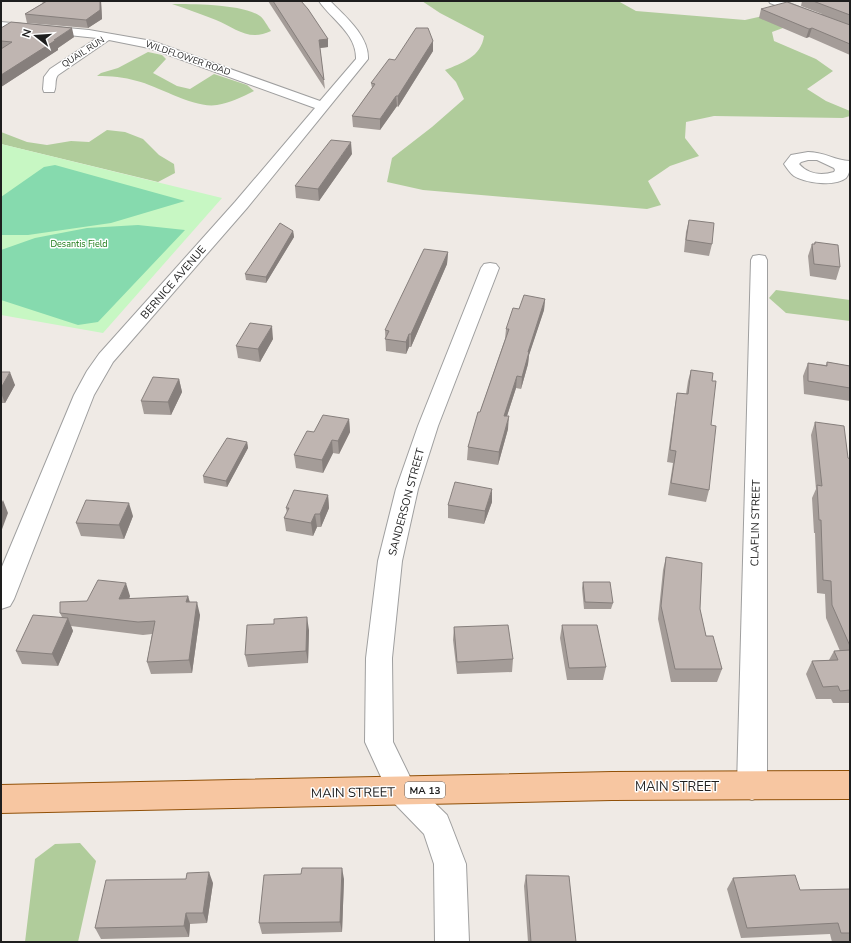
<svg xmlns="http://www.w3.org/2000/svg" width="851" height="943" font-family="'Nunito Sans',sans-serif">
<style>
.forest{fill:#b0cc9b}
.park{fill:#c7f7c3}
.pitch{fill:#86daae}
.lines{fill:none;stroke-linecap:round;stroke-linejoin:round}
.minor-casing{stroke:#9f9f9f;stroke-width:2}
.major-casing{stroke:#915007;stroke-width:2}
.minor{fill:#fff;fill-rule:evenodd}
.major{fill:#f7c6a1;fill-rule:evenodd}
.wall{fill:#a49c98}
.shaded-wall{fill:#867f7c}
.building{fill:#bfb5b1;stroke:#867f7c}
.labels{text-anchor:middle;stroke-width:3;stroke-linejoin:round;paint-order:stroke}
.far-street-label{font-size:9px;fill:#1e1e1e;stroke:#fff}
.far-park-label{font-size:9px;fill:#177711;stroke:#fff}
.shield{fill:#fff;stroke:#626262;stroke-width:1}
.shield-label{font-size:10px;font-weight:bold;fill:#1e1e1e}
.street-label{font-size:11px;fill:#1e1e1e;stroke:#fff}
.near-street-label{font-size:13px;fill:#1e1e1e;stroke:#fff}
</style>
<rect width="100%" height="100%" fill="#efeae5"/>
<!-- forest -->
<path class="forest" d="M422,1H618L636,11L745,20L780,12L802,21L772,32L774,41L816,59L833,71L807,89L826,101L850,111V116L843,118L714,116L686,122L685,138L699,156L670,166L648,181L661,205L647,209L423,190L387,182L392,158L432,127L464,99L456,82L445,70C462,63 481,57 484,36L440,13Z
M172,4C194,4 242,4 260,16C264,19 268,27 271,31C249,42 235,28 216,20C201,14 187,9 172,4Z
M148,52L162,55L166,59L153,73L177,86L190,89L214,74L247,85L254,91C242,97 230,103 217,105C195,109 158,86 137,81C124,77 111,76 97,76L101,73L118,68Z
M107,130L125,132L143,139L159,155L174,164L175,173L158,182L1,144V132L27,142L47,145L71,141L89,142Z
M776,290L850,300V321L786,313L769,298Z
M80,843L96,861L78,942H25L35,859L55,844Z"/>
<!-- park -->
<path class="park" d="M1,144L222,198L103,333L1,315Z"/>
<!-- pitch -->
<path class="pitch" d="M55,165L185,201L111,223L28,235H1V197L44,167Z
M138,225L185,230L98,322L78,325L1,300V250L35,238L87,228Z"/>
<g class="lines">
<!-- minor casing -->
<g class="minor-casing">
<path id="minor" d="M319,1H330C345,16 369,36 368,59L247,208L113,362L94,395L14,599L10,606L1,609V569L74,395L87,371L99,354L235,202L315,108L149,48L109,40L58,75C54,80 57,86 54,92H44L43,89L44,77L50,69L97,38L1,28V22L89,30L152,41L320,101L356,59C357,34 331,19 319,1Z
M769,1H784L850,27V34L770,3Z
M808,152C825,152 836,161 850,161C850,166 850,174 846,178C835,187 805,183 794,176C790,173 787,168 784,164L791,155ZM808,160H817L834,168L835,170L834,172C821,176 808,174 799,164L801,162Z
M759,255L765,256L767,260V786L762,796L752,800L742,796L737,786L751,260L753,256Z
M490,263L496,264L499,268L438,426L418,489L402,561L392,658L393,742L412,781L447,815L451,825L466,864L469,942H435L434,864L424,834L392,801L365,742L366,658L378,561L396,489L418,426L481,268L484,264Z"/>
</g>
<!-- major casing -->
<g class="major-casing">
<path id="major" d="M850,771V799L612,800L1,813V785L612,772Z"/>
</g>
<!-- minor -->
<use href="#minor" class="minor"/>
<!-- major -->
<use href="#major" class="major"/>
</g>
<!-- wall -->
<path class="wall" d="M41,1H101L102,19L88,28L27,23L25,14L43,3Z
M268,1H301L328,39V47L320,48L325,89Z
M802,1H850V55L809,37L806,38L759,18L761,9L822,14L801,6Z
M1,28L74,37L58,48V50L1,87Z
M433,41V51L398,107L397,106L380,130L353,127L352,116L372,88L371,83L395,60Z
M352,154L319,201L296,198L295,186Z
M689,220L712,244L709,256L684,252L686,232Z
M293,231L294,237L266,283L246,280L245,274Z
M815,242L840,267L836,280L810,276L808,256L812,244H814Z
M448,252L447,264L411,347H409L406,354L386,351L385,330Z
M545,299L544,310L529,355L528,364L521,389L516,388L507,416L508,429L498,465L467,460L468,447L505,339L506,329L519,309Z
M273,339L260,362L238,358L236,346Z
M827,362L850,366V401L804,394L803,376L808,363L826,365Z
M691,370L712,381L709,490L706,502L668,495L673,463L667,462L675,405L677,393L686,394L688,381Z
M1,372L15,385L5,403H1Z
M179,379L182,392L171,415L144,414L141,401Z
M349,419L350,432L339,454L333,453L323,473L296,468L294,455L314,432Z
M815,422L848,458L850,459V703H833L831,699H816L806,674L812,661L829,660L834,651H840L826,618L825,594L817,593L815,533H814L812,498L816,489L811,435Z
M247,442L248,448L227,487L204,483L203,476Z
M328,495L329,508L321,527H317L313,536L286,531L284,518L287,513L286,508Z
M492,502L484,524L448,518V505Z
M133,516L124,539L81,536L76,523Z
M666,557L700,609L706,636L722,669L717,682H671L658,619L663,570Z
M583,582L613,603L611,609H584L582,588Z
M130,596L129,599L188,596L190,602L200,615L192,673L151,674L147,662L152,634L143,635L71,626L73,631L58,666L22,664L16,651L62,617L60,613L87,601Z
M562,625L606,667L603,680H567L560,638Z
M454,627L513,659L512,672L457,674L453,640Z
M309,630L308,663L248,667L245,655Z
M526,875L576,942H528L524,886Z
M733,878L800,890L850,889V942H832L830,934L741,938L727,889Z
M344,879L342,932L262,934L259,923Z
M213,883L207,923L190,924L189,937L101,939L95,928Z"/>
<!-- shaded-wall -->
<path class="shaded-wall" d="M100,1H101L102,19L88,28L86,20Z
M72,28L74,37L58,48V50L1,87V75Z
M812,28L809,37L806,38L809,29Z
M328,39V47L320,48L319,40Z
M433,41V51L398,107V96Z
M396,96L397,106L380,130V119Z
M351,142L352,154L319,201L318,189Z
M293,231L294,237L266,283V277Z
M448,252L447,264L411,347V334Z
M545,299L544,310L529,355L528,364L521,389L522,377L528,352Z
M272,326L273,339L260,362L258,349Z
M409,334V347L406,354V342Z
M10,372L15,385L5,403L1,393V388Z
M517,376L516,388L503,428L504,416Z
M179,379L182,392L171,415L168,402Z
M509,416L508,429L498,465L499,452Z
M349,419L350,432L339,454L338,441Z
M332,440L333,453L323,473L322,460Z
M247,442L248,448L227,487L226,481Z
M492,489V502L484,524L485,511Z
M328,495L329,508L321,527L320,514Z
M3,500L8,513L1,532V504Z
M129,503L133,516L124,539L119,525Z
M315,514L317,527L313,536L311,523Z
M126,583L130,596L123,612L119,599Z
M188,596L191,608L186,602Z
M197,602L200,615L192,673L189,660Z
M307,617L309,630L308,663L306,651Z
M68,618L73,631L58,666L52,654Z
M342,868L344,879L342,932L340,922Z
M209,872L213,883L207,923L203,913Z
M186,913L190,924L189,937L184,926Z"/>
<!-- building -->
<path class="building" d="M47,1H100V10L86,20L25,14Z
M273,1H301L308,9L328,39L319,40L324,80Z
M813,1H850V15Z
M787,2L850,25V44L812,28L809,29L761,9Z
M11,22L72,28L54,40H56L1,75V49L12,42L1,41V28Z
M416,28H428L433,41L398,96H396L380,119L352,116L375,84L371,83L389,59L395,60Z
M331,140L351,142L318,189L295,186Z
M689,220L714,223L712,244L686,240Z
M280,223L293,231L266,277L245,274Z
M815,242L838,245L840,267L814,264L812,244H815Z
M424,249L448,252L411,334H409L406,342L385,339L389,331L385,330Z
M524,295L545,299L528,352H529L522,377L517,376L504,416H509L499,452L468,447L478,412H480L509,329H506L513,308L519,309Z
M250,323L272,326L258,349L236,346Z
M827,362L850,366V388L808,381V363L827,366Z
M691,370L713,373L712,381H716L711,425L716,426L709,490L671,483L676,451L670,450L677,393L688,394Z
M1,372H10L1,388Z
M153,377L179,379L168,402L141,401Z
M323,415L349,419L338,441L332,440L322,460L294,455L307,431L314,432Z
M815,422L844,426L848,458L850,459V646L832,605L831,581L823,580L821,520H819L817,485L822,486Z
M227,438L247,442L226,481L203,476Z
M455,482L492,489L485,511L448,505Z
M294,490L328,495L320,514H315L311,523L284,518L289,508H286Z
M86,500L129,503L119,525L76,523Z
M666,557L702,563L700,609L706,636H713L722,669H675L661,606Z
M98,580L126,583L119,599L188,596L186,602H197L189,660L147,662L155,621L138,622L60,613V602L87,601Z
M583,582H610L613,603L585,602Z
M33,615L68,618L52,654L16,651Z
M307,617L306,651L245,655L247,625L274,624V619Z
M508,625L513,659L457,662L454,627Z
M562,625H597L606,667L569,668Z
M850,650V690L840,691L838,686L823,687L812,661L838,660L834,651Z
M302,868H342L340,922L259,923L264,875L301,874Z
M209,872L203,913H186L184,926L95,928L106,880L186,879L187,873Z
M526,875L569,876L576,942H531Z
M795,875L800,890L850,889V933H841L838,923L747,928L733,878Z"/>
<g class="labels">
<!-- far-street labels -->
<g class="far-street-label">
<text transform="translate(83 52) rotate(-33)" y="3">QUAIL RUN</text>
<text transform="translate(188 58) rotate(19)" y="3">WILDFLOWER ROAD</text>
</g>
<!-- far-park labels -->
<g class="far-park-label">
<text x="79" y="247">Desantis Field</text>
</g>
<!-- shield labels -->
<rect class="shield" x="405" y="782" width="40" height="16" rx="3"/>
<g class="shield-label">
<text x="425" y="794">MA 13</text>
</g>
<!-- street labels -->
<g class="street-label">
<text transform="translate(173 282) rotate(-49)" y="4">BERNICE AVENUE</text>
<text transform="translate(406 502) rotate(-75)" y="4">SANDERSON STREET</text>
<text transform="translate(755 523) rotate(-89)" y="4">CLAFLIN STREET</text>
</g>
<!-- near-street labels -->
<g class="near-street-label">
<text x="677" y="791">MAIN STREET</text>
<text transform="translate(353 792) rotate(-1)" y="5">MAIN STREET</text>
</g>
</g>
<!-- border -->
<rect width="851" height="943" fill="none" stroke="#1e1e1e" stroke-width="4"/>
<!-- north arrow -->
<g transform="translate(36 36) rotate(287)" stroke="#ffffff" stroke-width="3" paint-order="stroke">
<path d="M0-3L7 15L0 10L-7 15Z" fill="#1e1e1e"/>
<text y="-6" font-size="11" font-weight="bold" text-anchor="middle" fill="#1e1e1e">N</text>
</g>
</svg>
